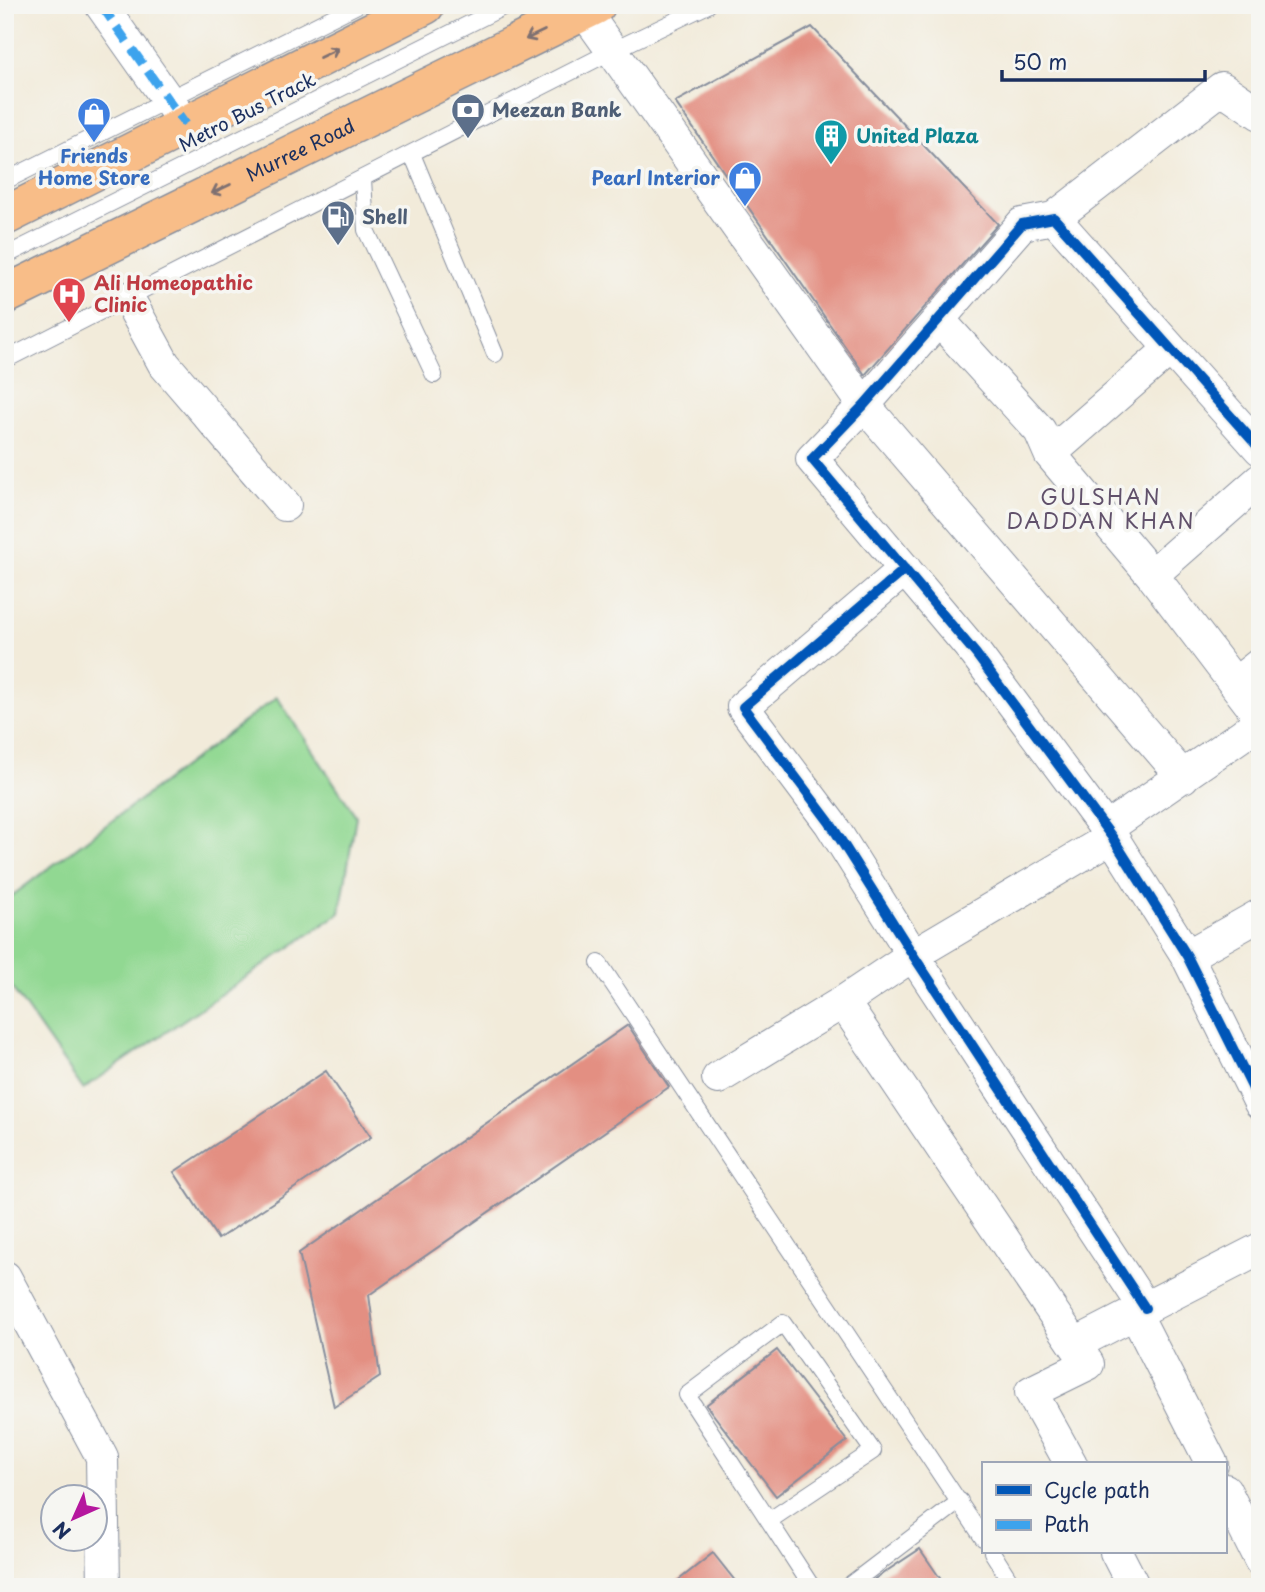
<svg xmlns="http://www.w3.org/2000/svg" width="1265" height="1592" font-family="'Playpen Sans',sans-serif">
<style>
.green{fill:#91d892;stroke:#568478;stroke-width:2}
.building{fill:#e38f82}
.lines{fill:none;stroke-linecap:round;stroke-linejoin:round}
.lane-casing{stroke:#868d9c;stroke-width:18}
.street-casing{stroke:#868d9c;stroke-width:34}
.primary-casing{stroke:#868d9c;stroke-width:41}
.lane{stroke:#fff;stroke-width:16}
.street{stroke:#fff;stroke-width:32}
.primary{stroke:#f8bd88;stroke-width:38}
.quiet{stroke:#3da3ed;stroke-width:9;stroke-dasharray:18 9;stroke-linecap:butt}
.cycleway-casing{stroke:#f6f6f2;stroke-width:15}
.cycleway{stroke:#0057b8;stroke-width:10}
.oneway{stroke:#7e6f71}
.labels{text-anchor:middle;stroke-width:7;stroke-linejoin:round;paint-order:stroke}
.service-label{font-size:19px;font-weight:bold;fill:#4e5e75;stroke:#f6f6f2;text-anchor:start}
.street-label{font-size:19px;fill:#1b2f5e;stroke:#f6f6f2}
.culture-label{font-size:19px;font-weight:bold;fill:#0d838f;stroke:#f6f6f2;text-anchor:start}
.shop-label{font-size:19px;font-weight:bold;fill:#366cbe;stroke:#f6f6f2}
.health-label{font-size:19px;font-weight:bold;fill:#be3a42;stroke:#f6f6f2;text-anchor:start}
.neighbourhood-label{font-size:21px;letter-spacing:2px;fill:#61516b;stroke:#f6f6f2}
</style>
<rect width="100%" height="100%" fill="#f6f6f2"/>
<filter id="ink" filterUnits="userSpaceOnUse"><feTurbulence type="fractalNoise" baseFrequency=".0143" numOctaves="2"/><feDisplacementMap in="SourceGraphic" scale="14" xChannelSelector="R" yChannelSelector="G"/><feConvolveMatrix kernelMatrix="1 2 1 2 8 2 1 2 1" color-interpolation-filters="sRGB"/></filter>
<filter id="wash" filterUnits="userSpaceOnUse"><feTurbulence type="fractalNoise" baseFrequency=".00686" numOctaves="4" result="noise"/><feDisplacementMap in="SourceGraphic" scale="28" xChannelSelector="R" yChannelSelector="G"/><feGaussianBlur stdDeviation="1.57" result="paint"/><feColorMatrix in="noise" values="0 0 0 0 0 0 0 0 0 0 0 0 0 0 0 0 0 1.4 0 .05"/><feComposite in="paint" operator="in"/></filter>
<g filter="url(#wash)">
<rect width="100%" height="100%" fill="#f2ebda"/>
<!-- green -->
<path class="green" d="M277,697L356,816L340,913L83,1089L5,978V901Z"/>
<g id="blocks">
<!-- building -->
<path class="building" d="M812,27L998,224L865,375L675,102Z
M628,1025L669,1087L369,1295L380,1377L334,1407L299,1253Z
M326,1071L371,1137L218,1239L174,1172Z
M777,1350L847,1441L776,1496L706,1405Z
M920,1549L946,1587H865L876,1578Z
M713,1553L740,1587H670Z"/>
</g>
</g>
<g filter="url(#ink)">
<use href="#blocks" fill-opacity="0" stroke="#868d9c" stroke-width="2"/>
<g class="lines">
<!-- lane casing -->
<g class="lane-casing">
<path id="lane" d="M412,154L495,354
M363,179L366,230L434,375
M5,181L357,5
M5,256L507,5
M5,360L612,51L708,5
M599,963L983,1538
M770,1520L873,1451L783,1323L687,1395L812,1587
M992,1552L1014,1587
M847,1587L960,1501"/>
</g>
<!-- street casing -->
<g class="street-casing">
<path id="street" d="M101,5L185,124
M584,11L864,405L1183,777
M1054,218L1222,88L1260,114
M128,298L164,364L285,505
M939,320L1040,431L1050,454L1152,575L1257,713V723L1242,735L1106,829
M1260,449L1054,218L1022,224L864,405L812,459L976,654L1112,837L1187,956L1260,1103
M1050,454L1170,349
M905,569L743,707L830,823L913,955L1145,1308
M1152,575L1260,480
M1236,683L1260,664
M1187,956L1260,915
M843,1002L1088,1364L1031,1392L1071,1464
M718,1078L843,1002L913,955L1112,837
M5,1277L102,1457L104,1587
M1135,1313L1212,1464
M1075,1344L1260,1249
M1225,1490L1260,1560
M1116,1552L1134,1587"/>
</g>
<!-- primary casing -->
<g class="primary-casing">
<g id="primary">
<path d="M5,216L425,5"/>
<path id="s1" d="M5,295L596,5"/>
</g>
</g>
<!-- lane -->
<use href="#lane" class="lane"/>
<!-- street -->
<use href="#street" class="street"/>
<!-- primary -->
<use href="#primary" class="primary"/>
<!-- quiet -->
<path class="quiet" d="M101,5L185,124"/>
<!-- cycleway casing -->
<g class="cycleway-casing">
<path id="cycleway" d="M1260,449L1054,218L1022,224L864,405L812,459L976,654L1112,837L1187,956L1260,1103
M905,569L743,707L830,823L913,955L1145,1308"/>
</g>
<!-- cycleway -->
<use href="#cycleway" class="cycleway"/>
</g>
<!-- one-way arrows -->
<defs><path id="oneway-shaft" d="M-6 0H5M1.5-3L5.5 0L1.5 3" fill="none" stroke-width="1.6" stroke-linecap="round" stroke-linejoin="round" transform="scale(1.75)"/></defs>
<g class="oneway">
<use href="#oneway-shaft" transform="translate(535 35) rotate(154)"/>
<use href="#oneway-shaft" transform="translate(329 53) rotate(-26)"/>
<use href="#oneway-shaft" transform="translate(221 189) rotate(154)"/>
</g>
</g>
<!-- icons -->
<defs>
<g id="bank-pin" transform="scale(1.75)"><path d="M0 17L-7.5 6A9.5 9.5 0 1 1 7.5 6Z" fill="#5c6f8a" stroke="#f6f6f2"/><path d="M-6-4H6V4H-6ZM0-2.3a2.3 2.3 0 1 0 0 4.6a2.3 2.3 0 1 0 0-4.6Z" fill="#fff"/></g>
<g id="shop-pin" transform="scale(1.75)"><path d="M0 17L-7.5 6A9.5 9.5 0 1 1 7.5 6Z" fill="#3f7fe0" stroke="#f6f6f2"/><path d="M-5-2.5h2.3a2.7 3.5 0 0 1 5.4 0H5L5.5 6h-11ZM-1.5-2.5h3a1.5 2.3 0 0 0-3 0Z" fill="#fff"/></g>
<g id="building-pin" transform="scale(1.75)"><path d="M0 17L-7.5 6A9.5 9.5 0 1 1 7.5 6Z" fill="#0f9aa8" stroke="#f6f6f2"/><path d="M-4-6H4V6H1V3H-1V6H-4ZM-2.5-4.3h1.7v1.8h-1.7ZM.8-4.3h1.7v1.8H.8ZM-2.5-1h1.7V.8h-1.7ZM.8-1h1.7V.8H.8Z" fill="#fff"/></g>
<g id="fuel-pin" transform="scale(1.75)"><path d="M0 17L-7.5 6A9.5 9.5 0 1 1 7.5 6Z" fill="#5c6f8a" stroke="#f6f6f2"/><path d="M-5.5-6h7V0h2V4h1.3V-2.5L3-4.5l.8-.8L6-3V5H2.5V1h-1V6h-7ZM-4.2-4.7v3.2H.2V-4.7Z" fill="#fff"/></g>
<g id="hospital-pin" transform="scale(1.75)"><path d="M0 17L-7.5 6A9.5 9.5 0 1 1 7.5 6Z" fill="#e0444e" stroke="#f6f6f2"/><path d="M-5-5h3v3.5h4V-5h3V5h-3V1.5h-4V5h-3Z" fill="#fff"/></g>
</defs>
<g fill-rule="evenodd">
<use href="#bank-pin" x="468" y="110"/>
<use href="#shop-pin" x="94" y="114"/>
<use href="#building-pin" x="831" y="136"/>
<use href="#shop-pin" x="745" y="178"/>
<use href="#fuel-pin" x="338" y="217"/>
<use href="#hospital-pin" x="69" y="294"/>
</g>
<g class="labels">
<!-- service labels -->
<g class="service-label">
<text x="492" y="117">Meezan Bank</text>
<text x="362" y="224">Shell</text>
</g>
<!-- street labels -->
<g class="street-label">
<text transform="translate(247 112) rotate(-27)" y="7">Metro Bus Track</text>
<text dy="7" stroke="none"><textPath href="#s1" startOffset="329">Murree Road</textPath></text>
</g>
<!-- culture labels -->
<g class="culture-label">
<text x="856" y="143">United Plaza</text>
</g>
<!-- shop labels -->
<g class="shop-label">
<text x="94" y="163">Friends<tspan x="94" dy="22">Home Store</tspan></text>
<text x="720" y="185" text-anchor="end">Pearl Interior</text>
</g>
<!-- health labels -->
<g class="health-label">
<text x="94" y="290">Ali Homeopathic<tspan x="94" dy="22">Clinic</tspan></text>
</g>
<!-- neighbourhood labels -->
<g class="neighbourhood-label">
<text x="1101" y="505">GULSHAN<tspan x="1101" dy="24">DADDAN KHAN</tspan></text>
</g>
</g>
<!-- margin -->
<rect width="1265" height="1592" fill="none" stroke="#f6f6f2" stroke-width="28"/>
<!-- legend -->
<rect x="982" y="1462" width="245" height="91" fill="#f6f6f2" stroke="#9ea6b7" stroke-width="2"/>
<rect x="996" y="1485" width="35" height="10" fill="#0057b8" stroke="#9ea6b7" stroke-width="2"/>
<text x="1044" y="1498" font-size="21" fill="#1b2f5e">Cycle path</text>
<rect x="996" y="1520" width="35" height="10" fill="#3da3ed" stroke="#9ea6b7" stroke-width="2"/>
<text x="1044" y="1532" font-size="21" fill="#1b2f5e">Path</text>
<!-- north arrow -->
<g transform="translate(74 1518) rotate(225)"><circle r="33" fill="#f6f6f2" stroke="#9ea6b7" stroke-width="2"/>
<path d="M0-5L12 26L0 18L-12 26Z" fill="#b5179e"/>
<text y="-10" font-size="19" font-weight="bold" text-anchor="middle" fill="#1b2f5e">N</text>
</g>
<!-- scale -->
<path d="M1002 70v10h203v-10" fill="none" stroke="#1b2f5e" stroke-width="3.5"/>
<text x="1013" y="70" font-size="21" fill="#1b2f5e" stroke="#f6f6f2" stroke-width="5" paint-order="stroke">50 m</text>
</svg>
